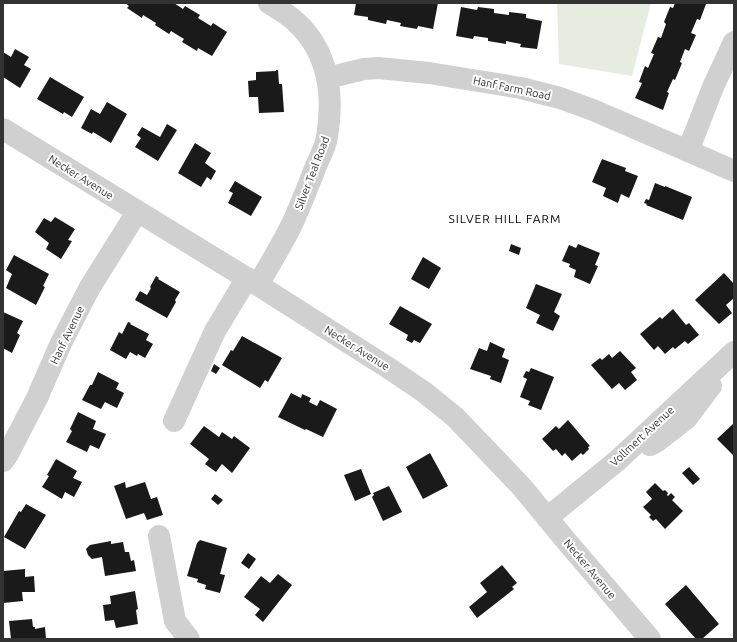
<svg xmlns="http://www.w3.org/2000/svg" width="737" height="642" font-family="Ubuntu,sans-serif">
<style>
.green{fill:#e6ecdf}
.building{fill:#1a1a1a}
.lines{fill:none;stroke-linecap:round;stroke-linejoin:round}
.minor{stroke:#d0d0d0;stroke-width:22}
.labels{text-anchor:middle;stroke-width:4;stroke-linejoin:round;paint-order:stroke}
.street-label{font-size:11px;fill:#333;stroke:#fff}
.neighbourhood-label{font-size:12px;letter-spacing:1px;fill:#000;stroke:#fff}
</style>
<rect width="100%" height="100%" fill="#fff"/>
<!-- green -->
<path class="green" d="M557,3H651L632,76L559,64Z"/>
<!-- building -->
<path class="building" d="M125,3H174L183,9L185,6L200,15L198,18L211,26L213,23L227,32L212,56L198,48L197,51L182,42L184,39L171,31L169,34L155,25L156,23L143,15L142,18L127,8L129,6Z
M356,3H438L433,29L418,26L417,29L400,26L401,23L387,20L386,24L368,20V17L354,15Z
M675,3L706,4L700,20L697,19L691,33L696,35L689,51L685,49L680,62L682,63L675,80L673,79L667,92L669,93L663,110L635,98L642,83L639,82L645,66L648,68L654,54L651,53L658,37L661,38L666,24L664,22L670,7L673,8Z
M461,7L477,10L478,7L494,9V13L509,15V12L526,14V18L542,21L537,49L520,47L521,44L506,41V44L488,41V38L474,36L473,39L456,36Z
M15,49L29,57L24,65L31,69L20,88L3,77V52L11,57Z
M276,70H278L279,84H282L284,112L259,113L258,97H249L248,81L256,80V72L276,71Z
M50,77L84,97L72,117L64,112L63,114L37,99Z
M107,102L127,114L111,143L93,132L92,134L81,128L91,109L100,114Z
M167,124L177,130L158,161L135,147L141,138L137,135L142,127L160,137Z
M195,143L211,153L205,163L216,171L211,180L207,177L201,187L178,173Z
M602,159L626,168L625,171L638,176L629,198L621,194L618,203L603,196L606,188L592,182Z
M235,181L262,197L251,216L228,203L233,193L229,191Z
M655,183L665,187V186L692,197L683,220L646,205L647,204L644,203L646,199L649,200Z
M55,217L75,229L68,240L72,241L61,259L46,249L49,243L35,232L44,218L51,222Z
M511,244L521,248L519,255L509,251Z
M578,244L600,253L595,265L598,266L590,284L574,277L576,270L569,267L570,264L562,261L569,245L576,248Z
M14,255L49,274L43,286L45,287L36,305L6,288L12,274L6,270Z
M423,257L441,268L429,289L411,279Z
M724,273L734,284V298L726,305L732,313L719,324L695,300Z
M156,276L159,278L158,279L180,292L175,300L176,302L167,318L135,300L140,291L147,295L151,288L150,287Z
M536,284L562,294L554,312L560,316L553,331L536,323L540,315L526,308Z
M400,306L432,324L420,343L414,340L412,343L406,340L408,335L389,324Z
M673,309L686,325L689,323L699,335L688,344L685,341L675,349L673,347L665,354L658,346L654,350L640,334L660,317L662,319Z
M3,312L23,321L17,333L20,335L12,353L3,348Z
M128,322L131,323L130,324L149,334L146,340L153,344L145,358L138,354L137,356L130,352L126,359L110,350L119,332L122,334Z
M242,336L282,358L268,382L265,380L260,388L222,365L231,350L233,351Z
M490,342L505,349L502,357L509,360L501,383L490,379L491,376L470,369L479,348L487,351Z
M620,351L636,368L631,372L637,380L625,390L619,383L612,389L591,365L600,358L602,360L609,354L612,358Z
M214,364L220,368L216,374L211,371Z
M531,368L554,377L541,410L528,405L530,401L520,397L527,379L523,377L526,371L529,372Z
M98,372L119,383L116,389L124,393L117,408L105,402L101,409L82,400L90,385H92Z
M291,393L301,398L302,394L311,398L309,402L317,406L320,400L337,409L323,437L306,429L305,430L278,417Z
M78,412L96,421L93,429L106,434L99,449L90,445L87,452L66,442L72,431L70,429Z
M568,420L590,446L588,447L589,449L583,455L581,453L572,461L565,453L562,456L556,449L553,451L542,439L556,426L559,429Z
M734,423V456L717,439Z
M204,426L219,437L222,432L232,439L234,436L250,448L232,473L222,464L216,472L205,464L209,459L190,444Z
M430,453L448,486L423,499L406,467Z
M56,459L77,471L73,478L82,482L74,497L65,492L62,499L42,487L49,476L47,475Z
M689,467L700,479L693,485L682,473Z
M361,469L371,494L355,501L344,475Z
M125,482L126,488L145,482L151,499L157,497L163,515L147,520L144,513L126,519L114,486Z
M655,483L663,491L665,490L668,493L667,495L668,496L671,493L675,497L672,500L683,511L665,529L656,519L653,521L649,517L651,515L643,507L652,499L646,492Z
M389,486L402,512L383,521L372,497L374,495L373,493Z
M215,494L223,500L218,505L211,499Z
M26,504L46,515L25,549L4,537L19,511L21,512Z
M200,540L227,548L220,574L225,575L220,593L205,589L206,585L197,582L198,579L187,576L197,543Z
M111,541V544L123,542L125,552H129L131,561L134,560L136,571L105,576L102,557L92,559L88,555L86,549L90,545Z
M248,553L256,559L249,569L241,563Z
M502,565L517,583L512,587L514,589L477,618L469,607L487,592L480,583Z
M25,569V577L34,576L35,592H22L23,601L3,603V571Z
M278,574L292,585L263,622L255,615L260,609L244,597L261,576L270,583Z
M686,585L719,624L702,639H696L665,604Z
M135,591L138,609L136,610L138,624L116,628L114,620L105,621L103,605L111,604L110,596Z
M32,619L33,627H35V629L45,627L46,639H11L9,621Z"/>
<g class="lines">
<!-- minor -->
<path class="minor" d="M327,78L364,69L378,68L429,73L521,88L560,98L593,110L734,171
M3,129L258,285L390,369L424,392L455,417L521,486L568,543L650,639
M688,151L713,87L734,42
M258,285C269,265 282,245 292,224C300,207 307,189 314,171C318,160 325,149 327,137C334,96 329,52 296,22C289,15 278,9 269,3
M174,421L215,331L247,278
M650,445L656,442L687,418L711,386
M3,461L8,454L37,398L61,343L90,287L137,212
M547,518L618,460L734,352
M159,536L175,621L189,639"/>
</g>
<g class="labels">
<!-- street labels -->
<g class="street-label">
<text transform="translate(512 88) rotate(12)" y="4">Hanf Farm Road</text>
<text transform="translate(312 173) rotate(-69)" y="4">Silver Teal Road</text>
<text transform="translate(81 177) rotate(32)" y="4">Necker Avenue</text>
<text transform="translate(67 335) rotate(-64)" y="4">Hanf Avenue</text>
<text transform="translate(357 348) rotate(32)" y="4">Necker Avenue</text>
<text transform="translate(642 436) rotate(-43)" y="4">Vollmert Avenue</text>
<text transform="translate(590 569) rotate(50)" y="4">Necker Avenue</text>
</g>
<!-- neighbourhood labels -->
<g class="neighbourhood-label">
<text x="505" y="223">SILVER HILL FARM</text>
</g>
</g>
<!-- border -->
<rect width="737" height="642" fill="none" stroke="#333333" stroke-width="8"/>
</svg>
